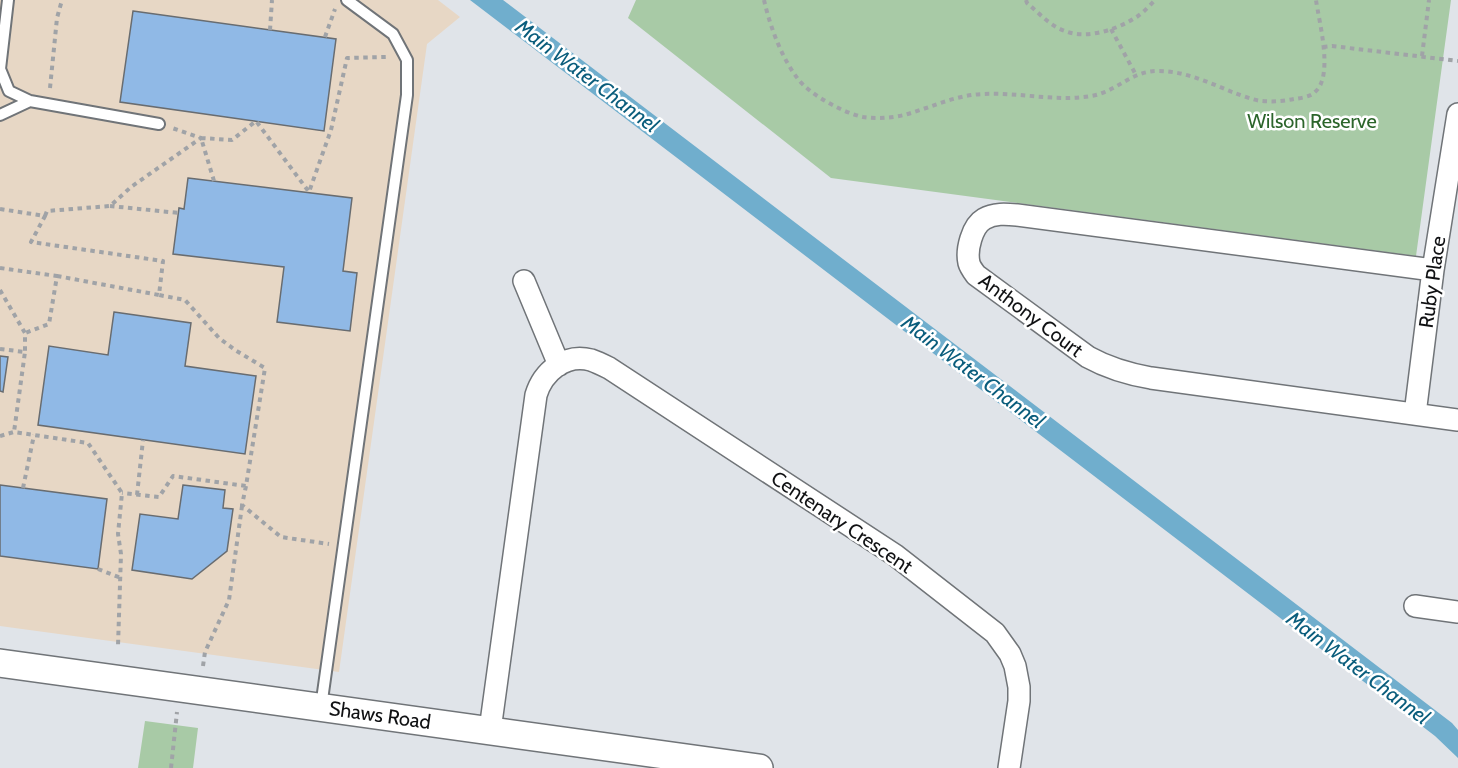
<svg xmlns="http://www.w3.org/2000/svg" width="1458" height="768" font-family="Cabin,sans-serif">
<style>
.education{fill:#e7d7c5}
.green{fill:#a8caa6}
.water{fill:#70aecd}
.building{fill:#90b9e6;stroke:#686c70;stroke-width:1.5}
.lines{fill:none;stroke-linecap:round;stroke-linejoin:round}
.service-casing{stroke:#707478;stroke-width:14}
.minor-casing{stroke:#707478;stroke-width:24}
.tertiary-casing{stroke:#707478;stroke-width:30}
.path{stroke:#a0a3a7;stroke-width:4;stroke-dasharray:4.5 4.5;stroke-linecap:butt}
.service{stroke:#fff;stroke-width:10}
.minor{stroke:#fff;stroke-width:21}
.tertiary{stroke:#fff;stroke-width:27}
.labels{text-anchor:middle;stroke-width:5;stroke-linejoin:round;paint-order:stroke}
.park-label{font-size:20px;fill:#2c652b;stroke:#fff}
.street-label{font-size:20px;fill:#101113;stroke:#fff}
.water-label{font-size:21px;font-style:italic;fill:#0a5d7c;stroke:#fff}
</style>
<rect width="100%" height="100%" fill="#e0e4e9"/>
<!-- education -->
<path class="education" d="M0,0H438L460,17L427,44L339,672L0,626Z"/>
<!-- green -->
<path class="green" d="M636,0H1451L1416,256L831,178L628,18Z
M145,721L198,728L193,768H138Z"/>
<!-- water -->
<path class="water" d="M470,0H503L1452,723L1458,730V758L1435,736Z"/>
<!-- building -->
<path class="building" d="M133,11L336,39L324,131L120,102Z
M188,178L352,198L343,271L357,273L350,331L277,322L284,267L173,254L179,208L184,209Z
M114,312L191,323L185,366L256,376L245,454L38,425L49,346L108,355Z
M0,356L8,357L3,392L0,391Z
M0,485L107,499L98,569L0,556Z
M183,485L225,490L223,508L233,509L227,551L192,579L132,570L140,514L178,519Z"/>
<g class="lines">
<!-- service casing -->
<g class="service-casing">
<path id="service" d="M0,69L9,91L30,101L159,124
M0,69L8,0
M0,115L30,101
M321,707L407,95V60L393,34L347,0"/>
</g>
<!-- minor casing -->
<g class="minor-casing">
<path id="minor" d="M1433,270L1017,215C1006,214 994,213 984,219C972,226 966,250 969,263C970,267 973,271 976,275L1088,357C1108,368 1128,374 1151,378L1458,420
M524,281L559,365
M1415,414L1433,270L1458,114
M1415,606L1458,612
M490,730L536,395C543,372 565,353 591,360C597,362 603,365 609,368L895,555L995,633L1010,654L1015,666L1019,687V701L1009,768"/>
</g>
<!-- tertiary casing -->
<g class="tertiary-casing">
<path id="tertiary" d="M0,663L759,768"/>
</g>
<!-- path -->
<path class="path" d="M764,0C770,26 781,57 798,79C810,95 844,113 863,117C876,119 891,118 904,115C930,108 955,95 983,94C1019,92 1055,102 1091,96C1117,92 1130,71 1158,71C1184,71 1208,82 1232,92C1241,95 1252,100 1262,101C1273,102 1284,101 1294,99C1301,98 1310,97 1315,92C1334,76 1319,22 1316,0
M1026,0L1027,3C1039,13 1050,26 1065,31C1087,40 1119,29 1138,16C1144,12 1150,5 1155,0
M1111,29L1136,75
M270,30L272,0
M325,37L335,9
M1323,47L1332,46L1458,61
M1422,56L1429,0
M50,88L57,18L62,0
M214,181L201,138L232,140L256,121L309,192L331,130L347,58L386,57
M110,206L179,213
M0,209L45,216L31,242L163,261L159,295L185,300L219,338L235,350L265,368L246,486L173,476L159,497L122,493
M45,216L47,211L110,206L131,187L201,138L172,128
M0,268L57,276L49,324L25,333
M57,276L159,295
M0,290L25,333V352
M0,349L25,352L14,432
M0,436L14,432L88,443L122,493L118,534L121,554L118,646
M246,486L242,505L281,537L329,544
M23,488L34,435
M137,495L143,440
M98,569L121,578
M203,666L205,652L229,600L242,506
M171,768L177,712"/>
<!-- service -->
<use href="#service" class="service"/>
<!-- minor -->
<use href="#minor" class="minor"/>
<!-- tertiary -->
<use href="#tertiary" class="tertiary"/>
</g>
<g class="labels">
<!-- park labels -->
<g class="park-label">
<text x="1312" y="128">Wilson Reserve</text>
</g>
<!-- street labels -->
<g class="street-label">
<text transform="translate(1432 282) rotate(-82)" y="7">Ruby Place</text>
<text transform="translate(1031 315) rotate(37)" y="7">Anthony Court</text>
<text transform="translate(842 522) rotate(34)" y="7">Centenary Crescent</text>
<text transform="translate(380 715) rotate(8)" y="7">Shaws Road</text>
</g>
<!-- water labels -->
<g class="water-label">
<text transform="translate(587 76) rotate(37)" y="7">Main Water Channel</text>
<text transform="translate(973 372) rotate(37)" y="7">Main Water Channel</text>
<text transform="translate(1358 668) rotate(37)" y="7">Main Water Channel</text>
</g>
</g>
</svg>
